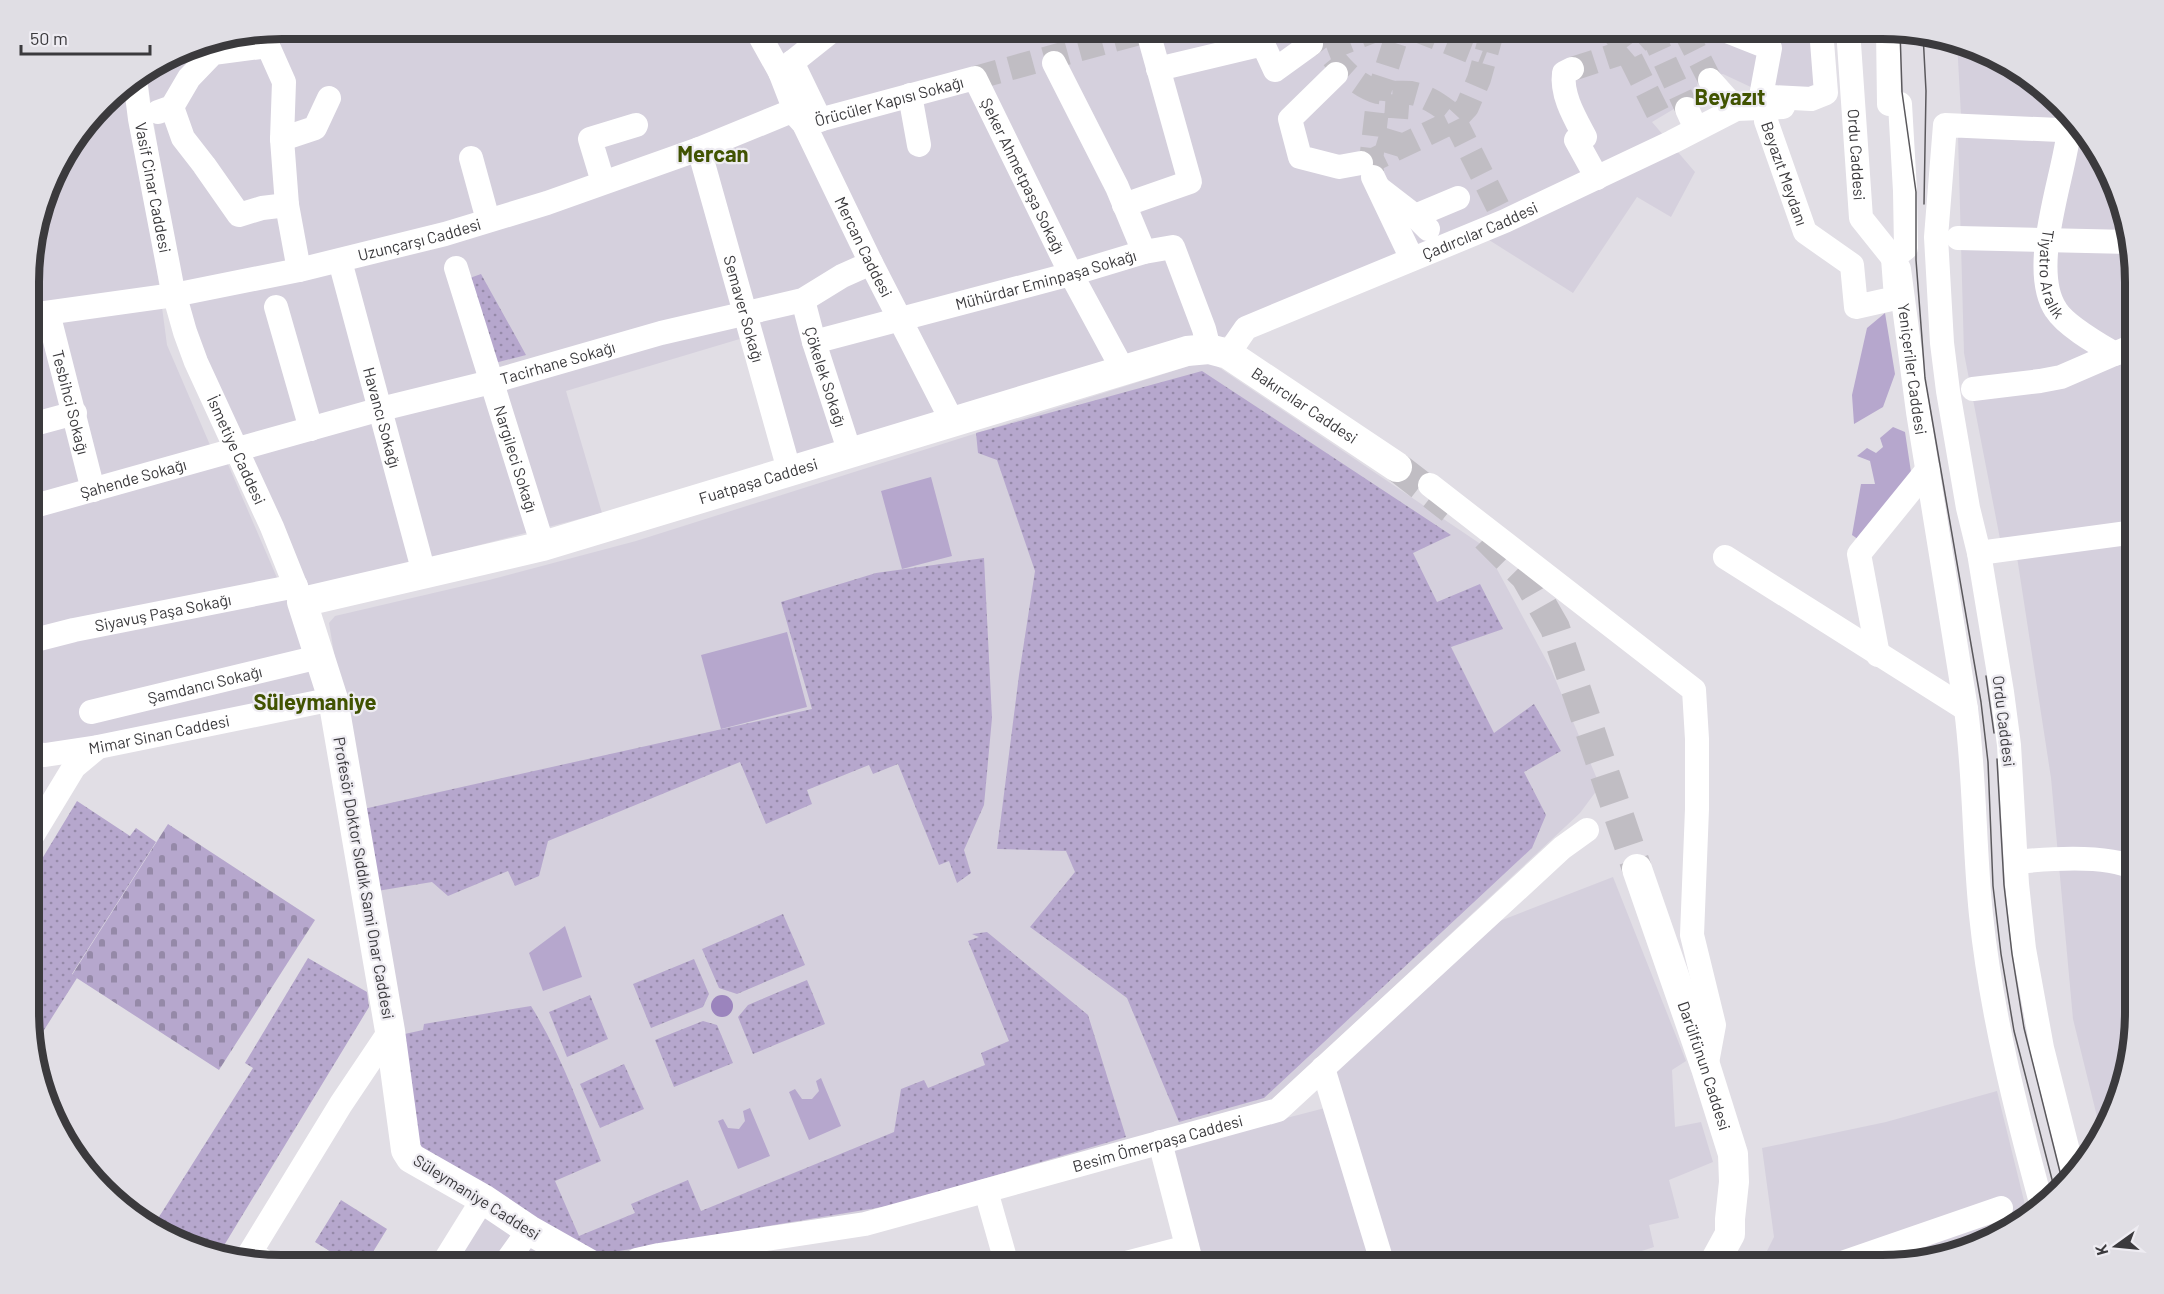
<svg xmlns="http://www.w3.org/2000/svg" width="2164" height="1294" font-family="Barlow,sans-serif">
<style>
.built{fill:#d5d0dd}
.grass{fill:#b6a7cd}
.cemetery{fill:url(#cemetery-stones)}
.park{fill:url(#park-dots)}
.water{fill:#9b84bd}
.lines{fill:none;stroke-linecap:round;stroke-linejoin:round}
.minor-tunnel{stroke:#c0bdc3;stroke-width:24;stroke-dasharray:24 12;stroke-linecap:butt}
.major-tunnel{stroke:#c0bdc3;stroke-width:30;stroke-dasharray:30 15;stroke-linecap:butt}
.minor{stroke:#fff;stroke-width:24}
.major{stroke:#fff;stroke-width:30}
.tram{stroke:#5a585c;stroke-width:1.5}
.labels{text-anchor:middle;stroke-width:4.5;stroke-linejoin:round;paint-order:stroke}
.street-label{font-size:16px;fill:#3b3a3d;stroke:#eeecf2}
.district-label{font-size:22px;font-weight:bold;fill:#415301;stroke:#eeecf2}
.rim{fill:none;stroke:#3b3a3d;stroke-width:8}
</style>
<defs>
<pattern id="cemetery-stones" width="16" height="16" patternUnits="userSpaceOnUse" patternTransform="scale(1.5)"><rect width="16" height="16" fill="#b6a7cd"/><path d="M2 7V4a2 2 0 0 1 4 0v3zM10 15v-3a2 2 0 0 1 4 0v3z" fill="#9589a8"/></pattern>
<pattern id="park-dots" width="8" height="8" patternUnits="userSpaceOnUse" patternTransform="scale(1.5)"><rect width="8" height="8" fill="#b6a7cd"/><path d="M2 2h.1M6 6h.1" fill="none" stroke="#9589a8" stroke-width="1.8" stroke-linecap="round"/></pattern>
</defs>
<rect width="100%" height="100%" fill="#e1dee5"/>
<!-- built -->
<path class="built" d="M282,29H1821L1826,93L1772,97L1723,74L1708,78L1697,84L1699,94L1652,122L1695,172L1671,217L1637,197L1573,293L1470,228L1228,336L1177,345L780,460L743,338L566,391L602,513L307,590L221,397L178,280L146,72L185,48Z
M1957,41L2009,63L2072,122L1961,115Z
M132,81L167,345L213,452L31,500V249L55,170L115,92Z
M1963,131L2091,140L2122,201L2135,265V523L2001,544L1964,353L1958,135Z
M1208,360L1485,547L1551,669L1600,786L1580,813L1267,1105L863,1218L591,1262L420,1155L372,885L329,623L335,616L489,580L636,541Z
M227,462L306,645L330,704L31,757V514Z
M2135,541V1028L2102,1137L2073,1019L2051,778L2017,557Z
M1613,877L1686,1061L1672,1070L1675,1127L1701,1122L1713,1162L1669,1180L1679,1218L1649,1225L1654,1247L1614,1260L1615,1265H1393L1332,1074L1487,926Z
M1997,1091L2028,1217L2009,1231L1898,1265H1760L1774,1237L1762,1148L1886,1122Z
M1325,1108L1372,1265H1203L1171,1148Z
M477,1206L578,1265H440Z"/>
<!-- grass -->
<path class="grass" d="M1885,313L1895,374L1883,407L1854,424L1852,395L1867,328Z
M1893,427L1905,432L1911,472L1862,542L1852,535L1861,484H1875L1870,461L1857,456L1867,448L1876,453L1883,447L1880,438Z
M931,477L952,556L902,569L881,491Z
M787,632L807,707L721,729L701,655Z
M565,926L582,977L543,991L529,953Z
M821,1078L841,1126L809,1140L789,1092L795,1089L802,1099H812L819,1091L816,1081Z
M750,1108L770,1156L738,1169L718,1121L723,1119L728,1128L739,1129L745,1121L743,1111Z"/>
<!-- cemetery -->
<path class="cemetery" d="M168,824L315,920L219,1070L72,975Z"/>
<!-- park -->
<path class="park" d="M481,274L526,355L491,364L467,279Z
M1202,371L1451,535L1413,553L1437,602L1480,584L1503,629L1451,647L1494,733L1534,704L1561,751L1524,772L1546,815L1532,848L1264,1098L1179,1122L1127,998L1030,927L1075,872L1066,851L997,849L1019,675L1035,571L997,460L978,453L976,433Z
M984,558L992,718L984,805L964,850L971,873L957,883L949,861L939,865L898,764L873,774L869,765L807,790L812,804L766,824L740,762L548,841L539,876L515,886L508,871L448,896L432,882L377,891L359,810L812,709L781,602L876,573Z
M77,801L130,836L136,828L156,842L72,974L77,978L32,1049L31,1045V877Z
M783,914L805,965L737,994L719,988L702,949Z
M987,932L1088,1015L1126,1137L894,1205L583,1257L420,1155L400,1035L423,1030L424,1024L531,1006C561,1054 580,1108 601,1161L555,1181L579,1236L635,1213L631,1204L688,1180L701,1211L894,1132L901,1089L924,1080L928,1088L985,1065L981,1053L1009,1041L968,941L979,937L972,934Z
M308,958L367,992L369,1007L217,1257L155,1231L152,1228L253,1068L245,1063Z
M694,959L709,994L703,1007L651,1028L633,984Z
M807,980L825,1024L753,1054L738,1017L748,1005Z
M590,995L608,1039L567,1057L549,1012Z
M703,1021L717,1025L733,1063L674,1087L655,1040Z
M624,1064L644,1109L600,1128L580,1084Z
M341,1200L387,1229L365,1265H352L315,1242Z"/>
<!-- water -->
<path class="water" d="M711 1006a11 11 0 1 1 22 0a11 11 0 1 1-22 0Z"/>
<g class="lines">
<!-- minor-tunnel -->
<path class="minor-tunnel" d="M1311,29C1329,52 1348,83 1378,92C1389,94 1401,92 1411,93C1427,96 1440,105 1452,115L1505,221
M1414,29L1485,57
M1611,29L1627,51L1663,123
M1650,29L1687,109
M1684,29L1710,80
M1327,49L1378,29
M1572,69L1627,51L1651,30L1656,29
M975,78L1154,29
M1386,153L1396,120L1398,93
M1361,163L1371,161L1454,121L1467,107L1479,79L1493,29
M1372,172L1371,161L1379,92L1395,42L1394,29"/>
<!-- major-tunnel -->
<path class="major-tunnel" d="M1397,467L1451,509
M1486,537L1526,577L1555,628L1637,869"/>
<!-- minor -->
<g class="minor">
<path id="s1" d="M756,29L780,72L792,103L794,113L804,124L871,263L952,421"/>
<path d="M1722,29L1770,48L1759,107"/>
<path id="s2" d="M1821,29L1826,93L1811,99L1772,97L1768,107L1766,121L1805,232L1852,265L1856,307L1896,298L1893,258L1906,248L1905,191L1900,104H1889L1888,29"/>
<path id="s3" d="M1848,29L1861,218L1893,258L1899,269L1918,412L1966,709C1975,778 1974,847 1981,915C1991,1012 2016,1111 2042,1206"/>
<path d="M265,32L268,46L284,82L282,139L287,205L299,270"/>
<path d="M792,62L820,120"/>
<path d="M1054,63L1117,187L1144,252"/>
<path d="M1158,69L1263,44L1275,70L1311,44"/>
<path d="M1572,69L1564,73C1561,95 1575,118 1585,137L1576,140L1597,178"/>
<path d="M780,72L834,29"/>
<path d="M1336,74L1290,119L1300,157L1339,167L1361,163"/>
<path id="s4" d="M135,79L140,119L172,286L185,332L196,362L272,527L302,602"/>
<path d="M1710,80L1736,109"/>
<path d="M910,95L919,145"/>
<path d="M172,107L183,138L204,165L239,215L262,208L287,205"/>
<path d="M1687,109L1696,129"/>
<path d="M158,112L172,107L189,78L213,53L268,46"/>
<path id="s5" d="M804,124L975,78L1071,274L1123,370"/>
<path id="s6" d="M2069,130C2064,178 2028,268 2056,310C2066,326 2098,344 2115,354"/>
<path d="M282,139L315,128L329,98"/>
<path id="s7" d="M699,149L789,470"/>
<path d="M471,158L488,220"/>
<path d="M1373,177L1412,259"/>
<path d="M603,182L590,139L636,125"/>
<path d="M1380,189L1415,216L1428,229"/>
<path d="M1124,205L1190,182L1150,39"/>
<path d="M1415,216L1458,198"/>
<path d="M1958,238L2130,242"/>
<path id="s8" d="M340,261L424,573"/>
<path id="s9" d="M456,268L543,546"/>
<path id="s10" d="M803,300L814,342L850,453"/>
<path d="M276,307L311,429"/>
<path id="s11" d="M48,313L93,490"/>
<path id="s12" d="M31,315L174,295L299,270L445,234L547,203L699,149L787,113H794"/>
<path id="s13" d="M814,342L1071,274L1144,252L1173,247L1204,329L1209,349"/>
<path id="s14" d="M1228,354L1246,328L1505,221L1672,142L1736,109L1783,107"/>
<path d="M1973,389L2040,381L2061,377L2135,345"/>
<path d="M31,425L75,413"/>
<path d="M1430,485L1694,690L1697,739V809L1692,935L1714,1025L1706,1068"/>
<path id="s15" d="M31,507L381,409L491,382L661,333L803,300L842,276L871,263"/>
<path d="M1979,553L2135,532"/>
<path d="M1725,557L1966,709"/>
<path id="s16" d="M31,641L74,630L296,586"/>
<path d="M1878,655L1859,554L1928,469"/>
<path id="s17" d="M91,712L319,657"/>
<path id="s18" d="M31,754L45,755L98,747L333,699"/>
<path d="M31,838L74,767L98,747"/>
<path d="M2016,862C2046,859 2109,854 2135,869"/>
<path d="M1323,1068L1383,1265"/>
<path d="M1160,1142L1192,1265"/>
<path d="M2074,1175L2042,1048L2024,949L2017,884L2009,745L2002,692L1979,553L1968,508L1948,391L1942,343L1936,237L1945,125L2081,131"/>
<path d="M986,1191L1007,1265"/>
<path d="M250,1253L269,1264"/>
<path d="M245,1261L341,1104L390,1031"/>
<path d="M442,1265L483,1199"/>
<path d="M504,1265L529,1230"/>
<path id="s19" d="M630,1265L637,1260L659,1255L865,1224L1278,1110L1562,848L1587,830"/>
<path d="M1118,1265L1187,1247"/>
<path d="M1836,1265L2001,1208"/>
</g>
<!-- major -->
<g class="major">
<path id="s20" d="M1637,869L1706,1068L1733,1154L1734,1182L1730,1219V1234L1713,1265"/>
<path id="s21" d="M591,1265L529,1230L483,1199L411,1158L406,1150L390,1031L333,699L302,602L543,546L1187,351L1209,349L1228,354L1397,467"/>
</g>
<!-- tram -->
<path class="tram" d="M1900,31L1902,92L1916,192V260L1925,378L1981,702L1988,762L1993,886L2001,954L2014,1031L2056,1195
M1923,34L1926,91L1924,204
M1986,676L1994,733
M1997,759L2004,885L2012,954L2024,1028L2064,1188"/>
</g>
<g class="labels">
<!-- street labels -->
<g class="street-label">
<text dy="6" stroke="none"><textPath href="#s5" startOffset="88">Örücüler Kapısı Sokağı</textPath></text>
<text dy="6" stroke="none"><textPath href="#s3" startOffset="126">Ordu Caddesi</textPath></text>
<text dy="6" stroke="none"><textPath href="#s2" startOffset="200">Beyazıt Meydanı</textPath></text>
<text dy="6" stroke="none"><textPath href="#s5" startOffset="286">Şeker Ahmetpaşa Sokağı</textPath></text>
<text dy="6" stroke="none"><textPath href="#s4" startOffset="110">Vasif Cinar Caddesi</textPath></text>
<text dy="6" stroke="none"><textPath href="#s14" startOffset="285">Çadırcılar Caddesi</textPath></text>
<text dy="6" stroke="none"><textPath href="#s12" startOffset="396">Uzunçarşı Caddesi</textPath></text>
<text dy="6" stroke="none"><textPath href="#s1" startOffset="244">Mercan Caddesi</textPath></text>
<text dy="6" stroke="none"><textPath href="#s6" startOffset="147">Tiyatro Aralık</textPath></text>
<text dy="6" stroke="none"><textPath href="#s13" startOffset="240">Mühürdar Eminpaşa Sokağı</textPath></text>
<text dy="6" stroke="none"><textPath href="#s7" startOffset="166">Semaver Sokağı</textPath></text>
<text dy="6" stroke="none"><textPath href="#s15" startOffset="546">Tacirhane Sokağı</textPath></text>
<text dy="6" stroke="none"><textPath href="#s3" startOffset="354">Yeniçeriler Caddesi</textPath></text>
<text dy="6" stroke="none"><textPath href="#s10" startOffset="80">Çökelek Sokağı</textPath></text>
<text dy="6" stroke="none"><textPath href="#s11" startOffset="92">Tesbihci Sokağı</textPath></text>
<text dy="6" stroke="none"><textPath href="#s21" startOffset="1832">Bakırcılar Caddesi</textPath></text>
<text dy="6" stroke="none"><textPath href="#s8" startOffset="162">Havancı Sokağı</textPath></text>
<text dy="6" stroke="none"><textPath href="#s4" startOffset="387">İsmetiye Caddesi</textPath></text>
<text dy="6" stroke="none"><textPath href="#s9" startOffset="200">Nargileci Sokağı</textPath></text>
<text dy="6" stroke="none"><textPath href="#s15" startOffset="106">Şahende Sokağı</textPath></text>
<text dy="6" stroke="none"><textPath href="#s21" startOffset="1250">Fuatpaşa Caddesi</textPath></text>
<text dy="6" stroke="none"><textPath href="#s16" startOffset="135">Siyavuş Paşa Sokağı</textPath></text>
<text dy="6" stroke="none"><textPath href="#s17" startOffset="117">Şamdancı Sokağı</textPath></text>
<text transform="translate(2004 721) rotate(83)" y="6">Ordu Caddesi</text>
<text dy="6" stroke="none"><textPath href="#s18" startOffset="130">Mimar Sinan Caddesi</textPath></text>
<text transform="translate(364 878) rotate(80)" y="6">Profesör Doktor Sıddık Sami Onar Caddesi</text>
<text dy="6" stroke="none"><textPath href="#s20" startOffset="208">Darülfünun Caddesi</textPath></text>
<text dy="6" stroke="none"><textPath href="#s19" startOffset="543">Besim Ömerpaşa Caddesi</textPath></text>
<text transform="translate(477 1197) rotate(32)" y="6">Süleymaniye Caddesi</text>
</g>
<!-- district labels -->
<g class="district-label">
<text x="1730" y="105">Beyazıt</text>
<text x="713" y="162">Mercan</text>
<text x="315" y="710">Süleymaniye</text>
</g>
</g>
<!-- crop -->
<path d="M0 0H2164V1294H0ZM282 39H1882A243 243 0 0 1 2125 282V1012A243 243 0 0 1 1882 1255H282A243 243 0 0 1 39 1012V282A243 243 0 0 1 282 39Z" fill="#e0dee4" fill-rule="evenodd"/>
<path class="rim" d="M282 39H1882A243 243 0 0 1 2125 282V1012A243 243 0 0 1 1882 1255H282A243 243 0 0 1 39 1012V282A243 243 0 0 1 282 39Z"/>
<!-- north arrow -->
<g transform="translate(2116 1246) rotate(255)" stroke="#eeecf2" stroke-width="4.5" paint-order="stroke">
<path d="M0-4.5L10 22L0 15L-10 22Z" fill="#3b3a3d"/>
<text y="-9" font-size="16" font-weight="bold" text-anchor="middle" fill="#3b3a3d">K</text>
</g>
<!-- scale -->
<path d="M21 45v9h129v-9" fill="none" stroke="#3b3a3d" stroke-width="3"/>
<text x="30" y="45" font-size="18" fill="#3b3a3d" stroke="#eeecf2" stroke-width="4.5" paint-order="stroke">50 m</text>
</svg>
